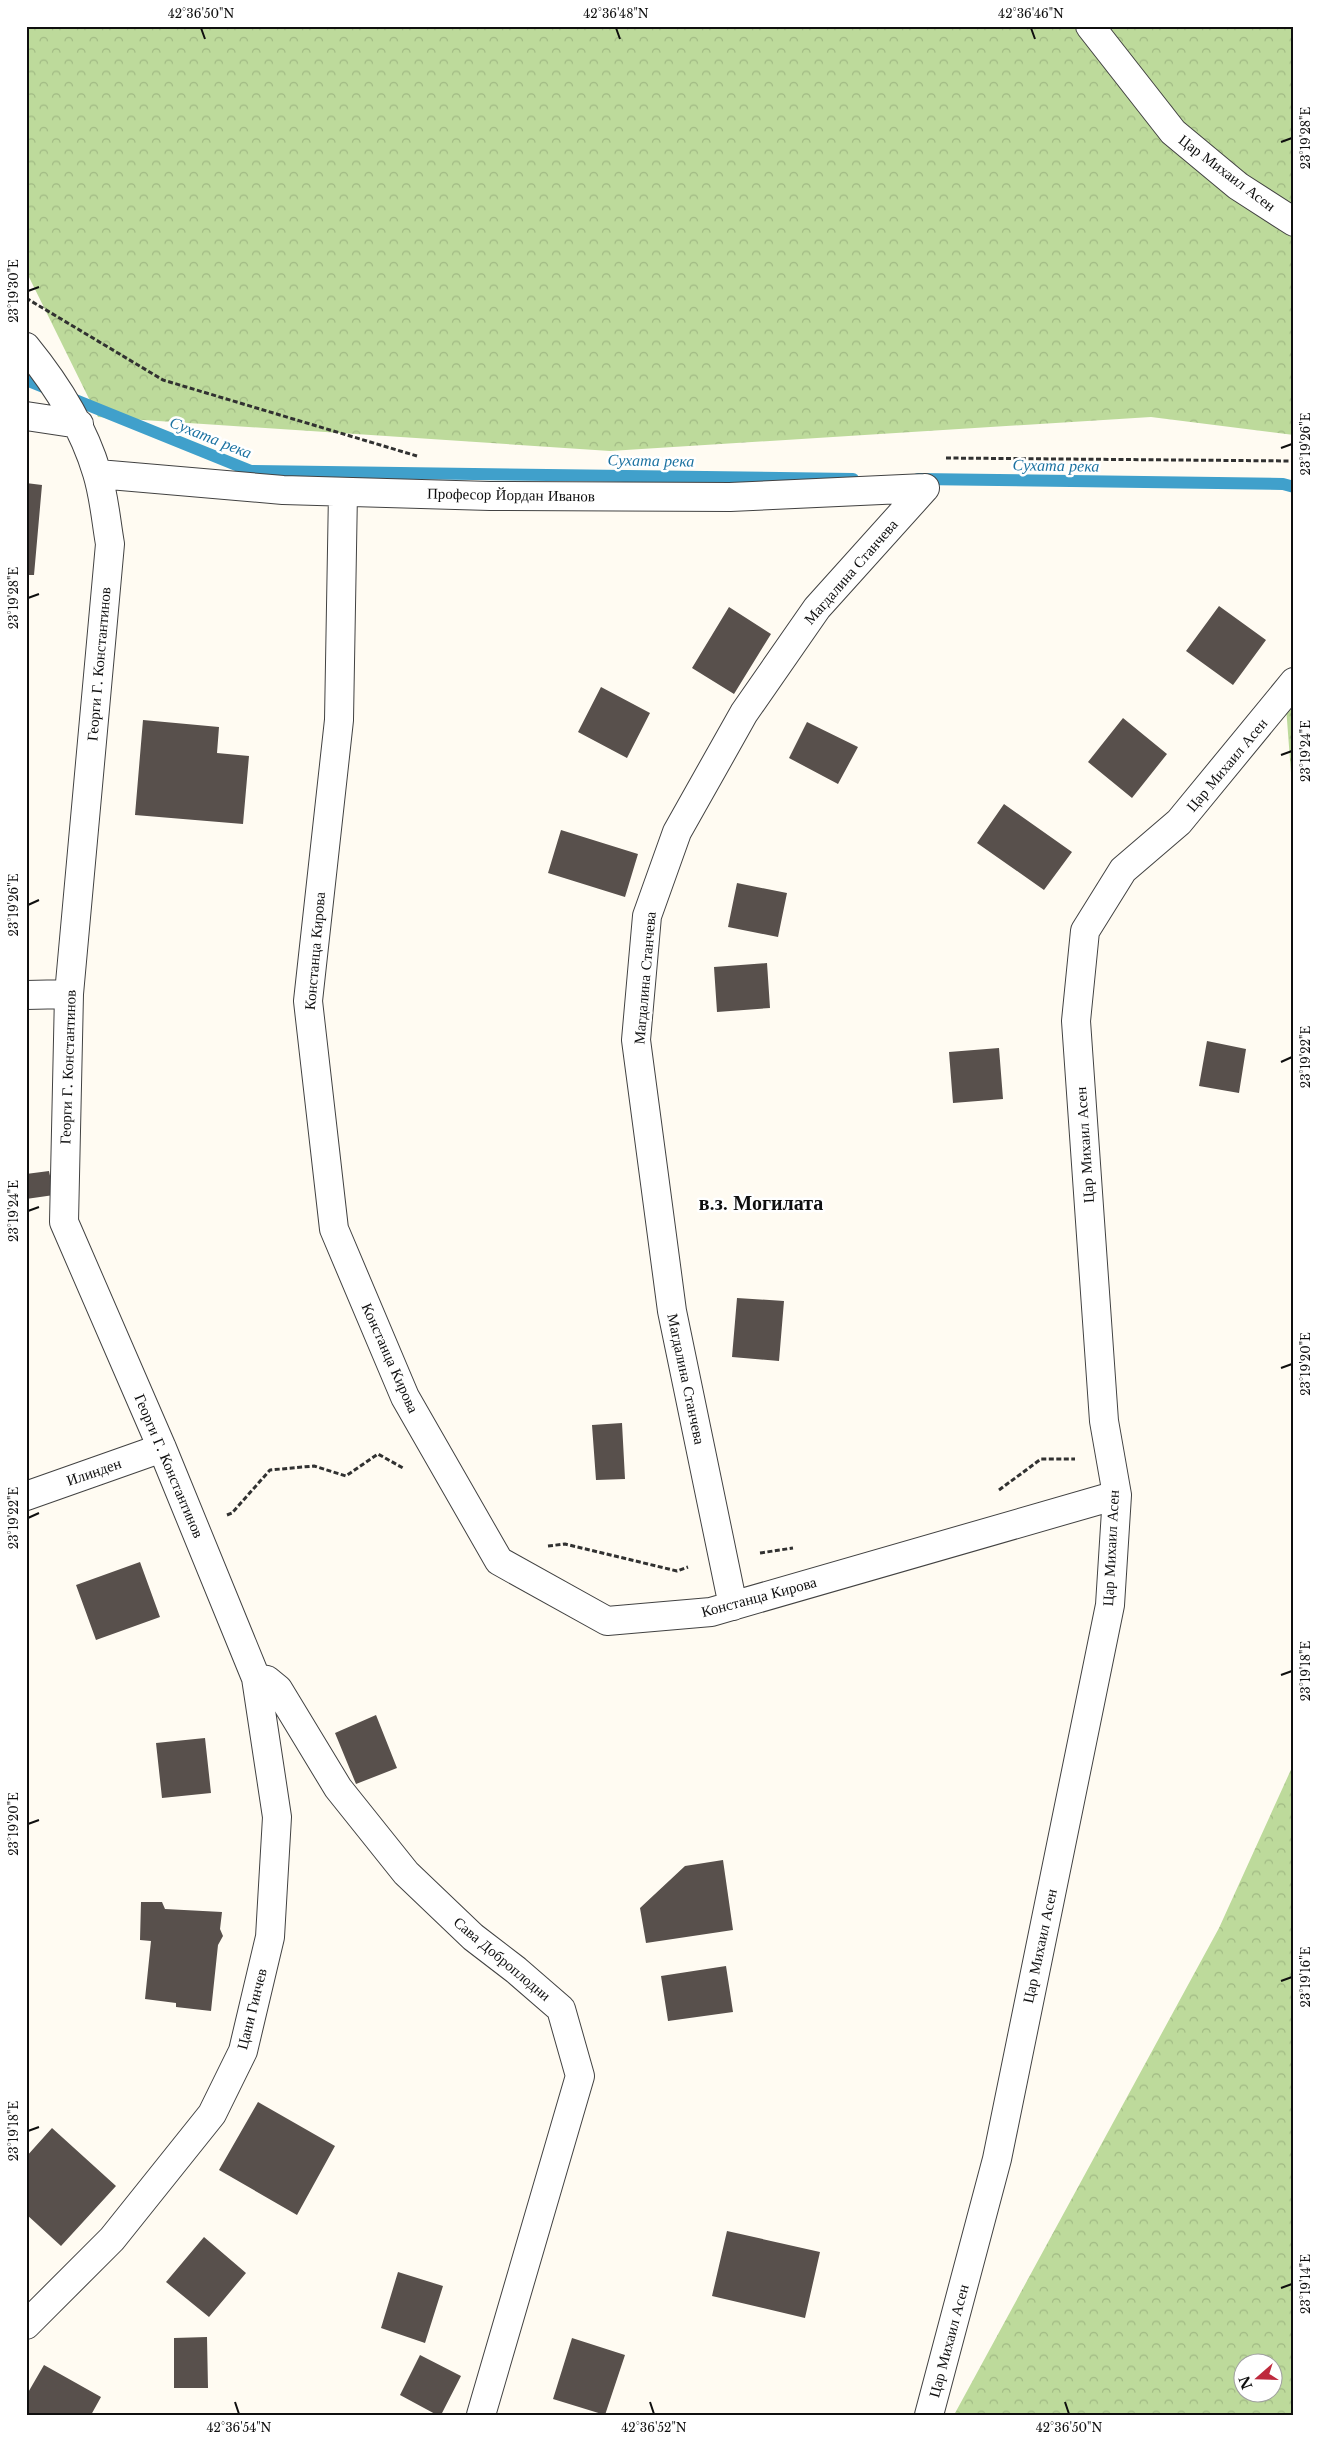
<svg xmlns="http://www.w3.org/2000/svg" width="1320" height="2441" font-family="'Libre Baskerville',serif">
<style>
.forest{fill:url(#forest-crowns);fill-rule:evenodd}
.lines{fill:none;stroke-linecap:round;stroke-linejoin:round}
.stream{stroke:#40a0cb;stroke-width:12}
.building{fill:#58504c}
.minor-casing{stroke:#424242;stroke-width:30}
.path{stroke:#313131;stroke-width:3;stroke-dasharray:5 2.5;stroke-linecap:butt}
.minor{stroke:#fff;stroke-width:28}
.ticks{fill:none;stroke:#0f0f0f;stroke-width:2}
.labels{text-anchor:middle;stroke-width:5;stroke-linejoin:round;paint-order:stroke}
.street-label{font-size:15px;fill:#0f0f0f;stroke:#fff}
.water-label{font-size:16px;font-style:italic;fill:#1a71a0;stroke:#fff}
.district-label{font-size:20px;font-weight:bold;fill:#0f0f0f;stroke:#fff}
.neatline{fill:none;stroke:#0f0f0f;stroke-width:2}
.ticks-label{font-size:12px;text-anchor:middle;fill:#0f0f0f}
</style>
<defs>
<pattern id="forest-crowns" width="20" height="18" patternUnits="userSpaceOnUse" patternTransform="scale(1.25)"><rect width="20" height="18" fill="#bdda9b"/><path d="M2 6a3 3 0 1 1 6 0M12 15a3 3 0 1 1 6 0" fill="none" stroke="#a1ba84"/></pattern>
</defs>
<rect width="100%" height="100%" fill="#fffbf2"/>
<!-- forest -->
<path class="forest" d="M26,26H1294V435L1151,417L610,451L98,417L26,271Z
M1294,672V776L1291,773L1284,680Z
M1294,1763V2415H954L1219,1928ZM1242,2364H1272V2394H1242Z"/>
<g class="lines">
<!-- stream -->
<path class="stream" d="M26,380L251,471L853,479
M918,479L1283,484L1294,487"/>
</g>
<!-- building -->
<path class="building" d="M26,483L42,485L34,575H26Z
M1219,606L1266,640L1233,685L1186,651Z
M729,607L771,634L734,694L692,668Z
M601,687L650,713L627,758L578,732Z
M1123,718L1167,754L1132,798L1088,762Z
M143,720L219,727L217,753L249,756L243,824L135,815Z
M807,722L858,747L838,784L789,758Z
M1004,804L1072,852L1044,890L977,843Z
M561,830L638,854L625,897L548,873Z
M737,883L787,893L778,937L728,927Z
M767,963L770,1008L717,1012L714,967Z
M1207,1041L1246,1049L1239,1093L1199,1086Z
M999,1048L1003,1099L953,1103L949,1052Z
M49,1171L54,1195L26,1199V1174Z
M737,1298L784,1301L779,1361L732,1357Z
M622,1423L625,1479L596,1480L592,1425Z
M140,1562L160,1617L96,1640L76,1585Z
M376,1715L397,1768L356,1784L335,1733Z
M205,1738L211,1793L162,1798L156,1743Z
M723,1860L733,1930L646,1943L640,1908L685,1866Z
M141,1902H162L165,1909L222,1912L220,1929L223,1936L218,1945L211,2011L176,2007V2003L145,1999L151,1941L140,1940Z
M726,1966L733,2012L668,2021L661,1976Z
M258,2102L335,2146L297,2215L219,2170Z
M52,2128L116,2186L61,2246L26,2214V2157Z
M727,2231L820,2252L805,2318L712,2296Z
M204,2237L246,2273L209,2317L166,2282Z
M398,2272L443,2286L425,2343L381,2328Z
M207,2337L208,2388H174V2338Z
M572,2338L625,2355L605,2415L553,2399Z
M420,2355L461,2376L441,2415H437L400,2395Z
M44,2365L101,2397L91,2415H26V2396Z"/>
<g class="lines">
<!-- minor casing -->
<g class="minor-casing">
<path id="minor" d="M1090,26L1173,132L1238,186L1294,222
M26,347C57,385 83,426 97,473C104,495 106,521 110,544L69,994L64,1222L162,1448L256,1678L277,1817L270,1937L243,2051L212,2114L112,2239L26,2325
M26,416L79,424
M98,474L283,490L490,496L730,497L925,488
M343,492L339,720L308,1001L334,1229L405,1397L499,1561L607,1621L711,1612L1117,1495
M26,995L69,994
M26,1496L162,1448
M733,1606L672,1311L636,1040L647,916L677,832L744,713L817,608L925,488
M256,1678L267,1680L278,1689L338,1788L406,1873L473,1937L516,1970L561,2009L580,2076L481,2415
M929,2415L997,2159L1110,1605L1117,1495L1104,1421L1076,1021L1085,931L1123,870L1179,822L1294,682"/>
</g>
<!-- path -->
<path class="path" d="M26,298L163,380L417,456
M946,458L1294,461
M999,1490L1041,1459H1075
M227,1515L232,1513L270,1470L314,1466L346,1476L378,1454L403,1468
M548,1546L565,1544L677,1571L688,1567
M760,1553L793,1548"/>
<!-- minor -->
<use href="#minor" class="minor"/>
</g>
<!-- ticks -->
<path class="ticks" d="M201,28L205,39M616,28L620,39M1031,28L1035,39M1281,142L1292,138M28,291L39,287M1281,448L1292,444M28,598L39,594M1281,755L1292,751M28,905L39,900M1281,1062L1292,1057M28,1211L39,1207M1281,1368L1292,1364M28,1518L39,1513M1281,1675L1292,1671M28,1824L39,1820M1281,1981L1292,1977M28,2131L39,2127M1281,2288L1292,2284M235,2402L239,2414M650,2402L654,2414M1065,2402L1069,2414"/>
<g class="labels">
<!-- street labels -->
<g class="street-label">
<text transform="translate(1227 173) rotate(37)" y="5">Цар Михаил Асен</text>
<text transform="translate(511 495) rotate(1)" y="5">Професор Йордан Иванов</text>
<text transform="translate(851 572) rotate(-49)" y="5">Магдалина Станчева</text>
<text transform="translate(99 664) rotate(-85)" y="5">Георги Г. Константинов</text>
<text transform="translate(1227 765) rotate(-50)" y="5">Цар Михаил Асен</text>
<text transform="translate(315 951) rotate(-85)" y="5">Констанца Кирова</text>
<text transform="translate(645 978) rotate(-85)" y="5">Магдалина Станчева</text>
<text transform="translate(68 1067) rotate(-88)" y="5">Георги Г. Константинов</text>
<text transform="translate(1085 1145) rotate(-94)" y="5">Цар Михаил Асен</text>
<text transform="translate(390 1358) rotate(66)" y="5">Констанца Кирова</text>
<text transform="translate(686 1379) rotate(78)" y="5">Магдалина Станчева</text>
<text transform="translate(169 1466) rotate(67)" y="5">Георги Г. Константинов</text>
<text transform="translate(94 1472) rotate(-19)" y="5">Илинден</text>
<text transform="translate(1111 1548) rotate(-87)" y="5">Цар Михаил Асен</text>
<text transform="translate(759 1597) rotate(-15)" y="5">Констанца Кирова</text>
<text transform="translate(1040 1946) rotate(-78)" y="5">Цар Михаил Асен</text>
<text transform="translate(502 1959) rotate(40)" y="5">Сава Доброплодни</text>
<text transform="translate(252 2009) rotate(-76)" y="5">Цани Гинчев</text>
<text transform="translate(949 2341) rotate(-75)" y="5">Цар Михаил Асен</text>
</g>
<!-- water labels -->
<g class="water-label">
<text transform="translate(211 437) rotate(22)" y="6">Сухата река</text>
<text transform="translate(651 460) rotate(1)" y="6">Сухата река</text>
<text transform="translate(1056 465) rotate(1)" y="6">Сухата река</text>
</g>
<!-- district labels -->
<g class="district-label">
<text x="761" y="1210">в.з. Могилата</text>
</g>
</g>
<!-- border -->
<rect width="1320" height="2441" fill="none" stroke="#ffffff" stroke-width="55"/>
<!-- north arrow -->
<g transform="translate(1258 2378) rotate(250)"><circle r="24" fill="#ffffff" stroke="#9f9f9f"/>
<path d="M0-4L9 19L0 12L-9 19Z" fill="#be293d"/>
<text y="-8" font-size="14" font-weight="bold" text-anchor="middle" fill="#0f0f0f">N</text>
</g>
<rect x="28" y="28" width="1264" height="2386" class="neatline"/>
<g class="ticks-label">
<text x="201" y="18">42°36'50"N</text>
<text x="616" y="18">42°36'48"N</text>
<text x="1031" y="18">42°36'46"N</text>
<text transform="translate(1306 138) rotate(-90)" y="4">23°19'28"E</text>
<text transform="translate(14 291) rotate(-90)" y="4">23°19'30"E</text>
<text transform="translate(1306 444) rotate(-90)" y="4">23°19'26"E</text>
<text transform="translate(14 598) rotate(-90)" y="4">23°19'28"E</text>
<text transform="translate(1306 751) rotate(-90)" y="4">23°19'24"E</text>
<text transform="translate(14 905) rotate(-90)" y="4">23°19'26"E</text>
<text transform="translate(1306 1057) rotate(-90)" y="4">23°19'22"E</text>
<text transform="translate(14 1211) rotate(-90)" y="4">23°19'24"E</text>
<text transform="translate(1306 1364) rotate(-90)" y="4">23°19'20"E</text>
<text transform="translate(14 1518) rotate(-90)" y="4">23°19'22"E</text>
<text transform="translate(1306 1671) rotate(-90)" y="4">23°19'18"E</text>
<text transform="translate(14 1824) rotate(-90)" y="4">23°19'20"E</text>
<text transform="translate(1306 1977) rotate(-90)" y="4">23°19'16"E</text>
<text transform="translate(14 2131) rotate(-90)" y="4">23°19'18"E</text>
<text transform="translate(1306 2284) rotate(-90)" y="4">23°19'14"E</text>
<text x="239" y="2432">42°36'54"N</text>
<text x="654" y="2432">42°36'52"N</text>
<text x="1069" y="2432">42°36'50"N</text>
</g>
</svg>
